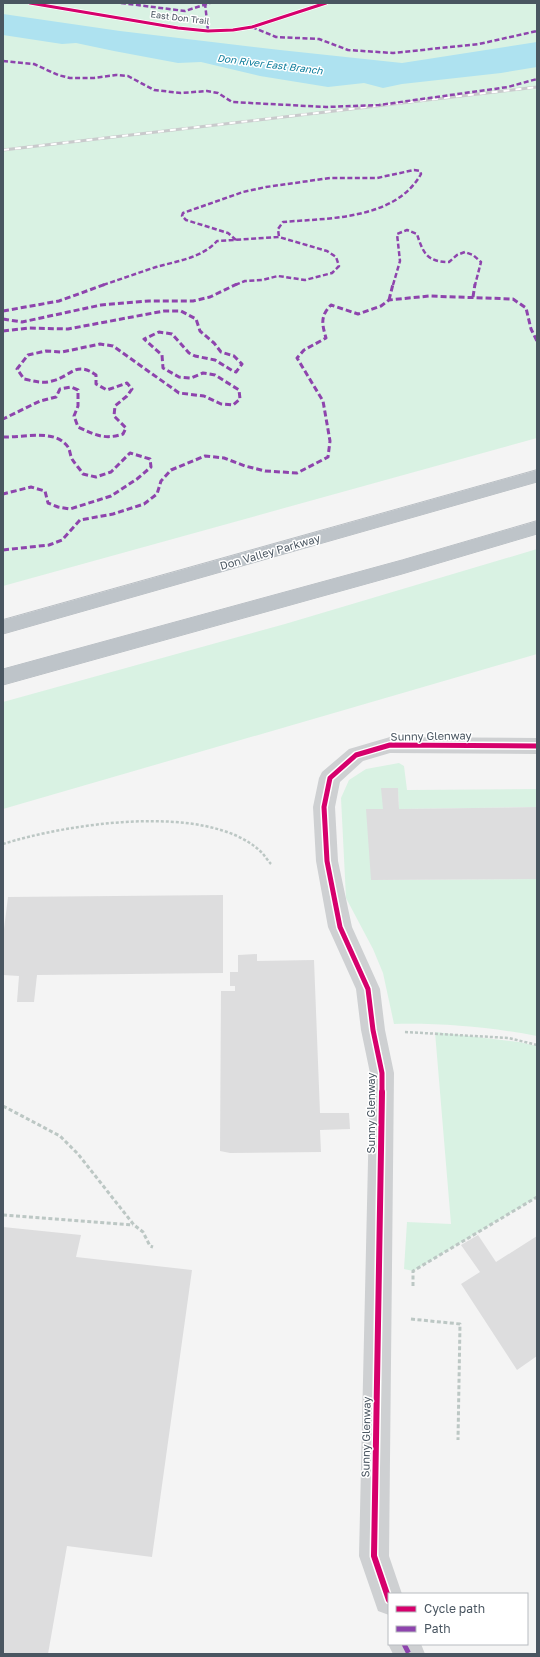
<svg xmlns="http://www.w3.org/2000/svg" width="540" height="1657" font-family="'Golos Text',sans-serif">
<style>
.green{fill:#d9f2e3}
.water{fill:#aee2f0}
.building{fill:#ddddde}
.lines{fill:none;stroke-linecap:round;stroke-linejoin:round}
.highway-casing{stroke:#b9bec3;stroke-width:1}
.path-far1{stroke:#bcc7c4;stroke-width:2.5;stroke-dasharray:3 2;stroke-linecap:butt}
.path{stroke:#bcc7c4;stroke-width:3;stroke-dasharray:4 2.5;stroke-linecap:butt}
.street{fill:#ced0d2;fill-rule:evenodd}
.highway{fill:#bec4c9;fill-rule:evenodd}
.rail-casing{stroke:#c9cacc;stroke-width:3}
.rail{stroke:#fff;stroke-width:2;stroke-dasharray:6;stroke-linecap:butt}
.quiet-far2{stroke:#8e44ad;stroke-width:2.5;stroke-dasharray:5 2.5;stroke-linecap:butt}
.quiet-far1{stroke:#8e44ad;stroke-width:3;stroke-dasharray:6 3;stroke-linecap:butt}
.quiet{stroke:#8e44ad;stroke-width:5;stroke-dasharray:10 5;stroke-linecap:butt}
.cycleway-far2-casing{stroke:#fff;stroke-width:4.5}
.cycleway-far1-casing{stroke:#fff;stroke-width:8}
.cycleway-casing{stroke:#fff;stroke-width:9}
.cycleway-far2{stroke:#d6006c;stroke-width:3}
.cycleway-far1{stroke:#d6006c;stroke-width:5}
.cycleway{stroke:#d6006c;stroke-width:6}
.labels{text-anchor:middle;stroke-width:3;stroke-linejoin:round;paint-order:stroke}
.far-street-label{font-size:9px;fill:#4a5661;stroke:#fff}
.far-water-label{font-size:10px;font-style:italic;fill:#0c7c9b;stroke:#fff}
.street-label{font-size:11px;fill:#4a5661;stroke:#fff}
</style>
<rect width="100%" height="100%" fill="#f4f4f4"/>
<!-- green -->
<path class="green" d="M3,3H537V438L3,586Z
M537,549V654L3,809V702L285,624Z
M399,763L404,766L407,790L537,789V807L399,809L398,789L383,809H367L372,880L537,879V1036C490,1027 443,1023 394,1024L383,973L373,949L346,898L341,798L349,780L366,769Z
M435,1032L519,1042L537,1046V1197L413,1271L404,1269L407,1222L451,1224Z"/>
<!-- water -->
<path class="water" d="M3,14L120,31L280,50L402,63L537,42V67L501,73L402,84L383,88L364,83L328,87L260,76L201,62L178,63L114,51L76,43L62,44L3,35Z"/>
<!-- building -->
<path class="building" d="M381,788H398L399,809L537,807V879L371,880L366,809H383Z
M223,895V973L37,975L34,1002H17L19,976L3,975V937L8,897Z
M257,954V961L314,960L320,1113H349L350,1129L320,1130L321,1152L230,1153L220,1151L221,991H235V986H230V972H238V955Z
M3,1227L81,1235L76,1257L192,1270L152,1557L67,1546L48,1654H3Z
M478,1235L496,1262L537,1236V1356L517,1370L461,1284L480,1272L461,1245Z"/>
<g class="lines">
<!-- highway casing -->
<g class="highway-casing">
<path id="highway" d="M537,470V482L3,634V620Z
M537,521V534L402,574L3,685V669L402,560Z"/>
</g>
<!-- path-far1 -->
<path class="path-far1" d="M3,844C66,824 205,802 259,850C264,854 267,860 271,864
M405,1032L509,1038L537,1045"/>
<!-- path -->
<path class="path" d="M3,1106L60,1136L78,1154L134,1225L143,1232L150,1246L153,1247
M3,1215L133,1225
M413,1286V1271L537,1197
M411,1319L460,1324L458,1440"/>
<!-- street -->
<path class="street" d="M390,737L537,738V754L390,753L363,761L340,782L335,807L338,861L352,927L380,989L385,1030L394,1073L389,1556L402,1594H389V1615L378,1611L359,1556L370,1073L361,1030L356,989L328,927L316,861L313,807L319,778L322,772L349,749Z
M389,1643V1644H421L425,1654H393L388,1644Z"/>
<!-- highway -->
<use href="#highway" class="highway"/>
<!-- rail casing -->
<g class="rail-casing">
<path id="rail" d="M3,150L537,87"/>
</g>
<!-- rail -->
<use href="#rail" class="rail"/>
<!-- quiet-far2 -->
<path class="quiet-far2" d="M121,3L185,11L210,3
M205,3L208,31
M252,27L276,37L319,39L348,50L393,53L479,44L537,31
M3,61L34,64L58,75L70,78H94L116,75L128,76L154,90L181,93L207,91L218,93L232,102L326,107L379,105L508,87L537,79
M236,240L228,233L186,220L182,216L183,213L243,192L266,187L330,178H377L414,170L420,171L421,174C395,220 329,218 283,222L278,229L279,237
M103,285C121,279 138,273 156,267C177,261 202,258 217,241L279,237L327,251L336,257L339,266L332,273L305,280L278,276L262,280L245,281L235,285
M393,285L400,261L397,234L407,230L417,234C423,253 427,262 449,262L457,255L465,252L473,255L481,262L475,285"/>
<!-- quiet-far1 -->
<path class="quiet-far1" d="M473,297L475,284
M389,300L393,284
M3,311L59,301L106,284
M3,319L22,322L101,305L149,301H193L210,297L237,284
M3,331L29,328L68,329L164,311H181L196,319L200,331L214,343L221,352L234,356L242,364L236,372L233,371L215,360L195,356L189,353L172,334L159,332L144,339L162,355L163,368L179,377L191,378L203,373L215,375L239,390L240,399L233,405L221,404L204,396L179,393L113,346L100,344L62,352L46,351L28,355L17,369L24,379C34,381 42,384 52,381C71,377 75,360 96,375V384L107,390L127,383L132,389L127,396L115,406L114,416L126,428L123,434C105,440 95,435 78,427L74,416L78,406V390L71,387L60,389L56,397L40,401L3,419
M3,437C22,438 55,428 68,447C70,450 70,455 72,459C75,464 80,469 83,474L96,477L111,472L130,453L150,459L151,467L137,479L111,496L70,509L58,507L48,503L45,491L31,487L3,494
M3,550L49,545L62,540L80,520L113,514L144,504L157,494L161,481L171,470L205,456L224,458L245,466L265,471L297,473L328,457L330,441L323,401L297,358L304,350L326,338C322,324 320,316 331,305L358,314L381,306L389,300L429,296L513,299L526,308L531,329L537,341"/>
<!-- quiet -->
<path class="quiet" d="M404,1644L409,1654"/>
<!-- cycleway-far2 casing -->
<g class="cycleway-far2-casing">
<path id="cycleway-far2" d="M30,3L178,28L208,31L233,30L252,27L326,3"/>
</g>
<!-- cycleway-far1 casing -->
<g class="cycleway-far1-casing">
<path id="cycleway-far1" d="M382,1093V1073L373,1030L368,989L340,927L327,861L324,807L330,778L356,755L390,745L537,746"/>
</g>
<!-- cycleway casing -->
<g class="cycleway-casing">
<path id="cycleway" d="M382,1092L374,1556L389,1600"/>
</g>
<!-- cycleway-far2 -->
<use href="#cycleway-far2" class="cycleway-far2"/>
<!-- cycleway-far1 -->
<use href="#cycleway-far1" class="cycleway-far1"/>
<!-- cycleway -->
<use href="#cycleway" class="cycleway"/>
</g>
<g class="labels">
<!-- far-street labels -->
<g class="far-street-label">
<text transform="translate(180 18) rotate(7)" y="3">East Don Trail</text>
</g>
<!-- far-water labels -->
<g class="far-water-label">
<text transform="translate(270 64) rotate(7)" y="4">Don River East Branch</text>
</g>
<!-- street labels -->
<g class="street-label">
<text transform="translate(270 552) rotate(-16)" y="4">Don Valley Parkway</text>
<text transform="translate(431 736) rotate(-1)" y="4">Sunny Glenway</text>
<text transform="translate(371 1113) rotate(-90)" y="4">Sunny Glenway</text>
<text transform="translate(366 1437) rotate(-89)" y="4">Sunny Glenway</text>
</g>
</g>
<!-- border -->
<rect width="540" height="1657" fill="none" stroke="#4a5661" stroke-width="8"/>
<!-- legend -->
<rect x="388" y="1593" width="140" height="52" fill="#ffffff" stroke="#b7bbc0"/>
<rect x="396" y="1606" width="20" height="6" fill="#d6006c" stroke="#b7bbc0"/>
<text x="424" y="1613" font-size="12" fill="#4a5661">Cycle path</text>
<rect x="396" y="1626" width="20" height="6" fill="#8e44ad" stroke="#b7bbc0"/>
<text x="424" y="1633" font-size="12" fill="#4a5661">Path</text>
</svg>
